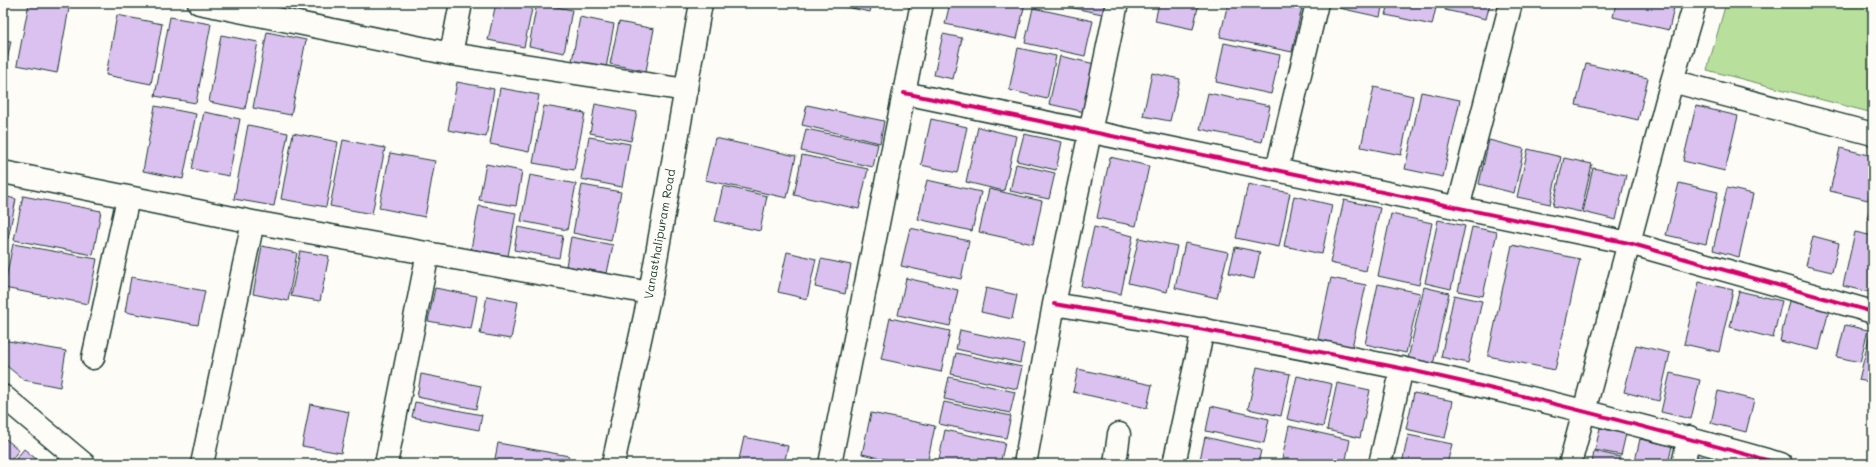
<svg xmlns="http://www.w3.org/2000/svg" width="1876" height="467" font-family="Mali,sans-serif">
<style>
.green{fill:#b8df9b;stroke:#6c8e68}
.building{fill:#dac1f0;stroke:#1f3d34}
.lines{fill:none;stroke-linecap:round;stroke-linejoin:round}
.street-casing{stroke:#1f3d34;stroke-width:25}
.secondary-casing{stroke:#1f3d34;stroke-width:25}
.street{stroke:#fdfcf7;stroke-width:22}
.secondary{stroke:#fdfcf7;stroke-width:22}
.cycleway-casing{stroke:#fdfcf7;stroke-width:6}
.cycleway{stroke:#d6006c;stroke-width:4}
.labels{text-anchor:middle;stroke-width:3;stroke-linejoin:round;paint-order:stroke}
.street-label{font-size:12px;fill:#1f3d34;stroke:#fdfcf7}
</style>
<rect width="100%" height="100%" fill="#fdfcf7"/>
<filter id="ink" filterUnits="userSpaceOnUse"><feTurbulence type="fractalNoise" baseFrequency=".025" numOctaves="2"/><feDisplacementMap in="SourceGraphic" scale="8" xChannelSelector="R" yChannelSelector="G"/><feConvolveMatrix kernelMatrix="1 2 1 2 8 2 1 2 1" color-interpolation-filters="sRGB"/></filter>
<g filter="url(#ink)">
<!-- green -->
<path class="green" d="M1726,3H1873V113L1707,70Z"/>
<!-- building -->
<path class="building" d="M29,3H70L57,73L17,65Z
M496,3L533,4L524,47L488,40Z
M537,3L572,10L564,53L529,46Z
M832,3H872L870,12L832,4Z
M950,3H1025L1017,39L945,24Z
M1050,3H1105L1102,14Z
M1159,3H1199L1193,29L1155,21Z
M1228,3H1283L1302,7L1292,52L1220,37Z
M1340,3H1383L1380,17L1339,8Z
M1389,3H1437L1432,25L1386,15Z
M1447,3H1490L1486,19L1445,10Z
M1616,3H1675L1669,30L1613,17Z
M1033,8L1093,21L1085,56L1025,43Z
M117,15L162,24L151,84L106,75Z
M170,17L211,24L196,103L155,96Z
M580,17L614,24L606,68L572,61Z
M619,22L654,29L646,71L610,64Z
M267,32L306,40L291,115L253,108Z
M943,34L962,38L953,79L934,75Z
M221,35L258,42L245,109L209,102Z
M3,40L11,41L6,65L3,64Z
M1224,43L1280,55L1271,94L1216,82Z
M1018,48L1056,56L1047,99L1009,90Z
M1060,56L1095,64L1085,112L1049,104Z
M1586,64L1648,78L1638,120L1576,105Z
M1152,73L1180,79L1170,121L1143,116Z
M457,82L494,89L486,137L448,130Z
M1374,87L1413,96L1401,155L1361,147Z
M500,88L539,95L529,152L490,144Z
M1421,92L1460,100L1443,177L1405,169Z
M1208,93L1270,106L1262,142L1200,129Z
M595,104L637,112L631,141L590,133Z
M807,105L884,121L880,143L802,125Z
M155,106L196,114L183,179L143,171Z
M544,106L585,113L574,170L533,163Z
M1696,106L1738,116L1725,171L1683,161Z
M204,112L240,119L229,176L192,169Z
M931,119L967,127L957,173L921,165Z
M248,125L288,133L274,206L234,199Z
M978,127L1016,136L1004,191L966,182Z
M806,129L878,144L873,167L801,151Z
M293,133L338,142L326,207L281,199Z
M1024,134L1062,142L1056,170L1017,161Z
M589,137L630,144L622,187L581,179Z
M715,138L796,156L787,198L705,180Z
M343,140L385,148L372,214L330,206Z
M1489,140L1524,149L1514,193L1479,184Z
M1840,148L1873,156V177L1868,200L1830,191Z
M1528,149L1561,157L1550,204L1517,197Z
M390,153L435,161L425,217L379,208Z
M802,155L868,169L859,209L794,195Z
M1110,157L1149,166L1136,226L1097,218Z
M1564,158L1592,164L1581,212L1553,206Z
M486,164L522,171L516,206L479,200Z
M1016,164L1055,173L1049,199L1010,191Z
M1593,168L1626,175L1616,220L1583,212Z
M530,175L576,184L567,230L521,221Z
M927,180L981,192L972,231L918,219Z
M1679,183L1718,192L1706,244L1666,235Z
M1248,184L1290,193L1279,247L1236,238Z
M582,185L621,192L611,241L573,233Z
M723,186L767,196L760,231L715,221Z
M1727,188L1753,194L1739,257L1713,250Z
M989,189L1042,201L1033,244L979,232Z
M1873,192V221L1867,219Z
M3,196L16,199L8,239L3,238Z
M23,196L101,211L93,255L14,240Z
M1294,196L1332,205L1322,254L1284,246Z
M1344,200L1380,208L1366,271L1330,263Z
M479,206L516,213L508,256L471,249Z
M1391,214L1432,223L1419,285L1378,276Z
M1438,220L1465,226L1451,289L1425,283Z
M518,227L563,236L559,258L514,250Z
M1094,227L1133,236L1121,294L1081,286Z
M1472,227L1497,232L1483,296L1458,291Z
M910,228L969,241L961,279L901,266Z
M1855,232L1873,236V293L1843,286Z
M1813,236L1839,243L1832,272L1806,266Z
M571,237L613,245L607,273L566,266Z
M1139,238L1177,246L1167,292L1128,283Z
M1185,243L1228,252L1217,298L1175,288Z
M13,244L97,259L88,304L4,288Z
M1512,245L1580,259L1555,370L1488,356Z
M262,246L297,253L288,301L253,294Z
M1235,247L1260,252L1254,279L1229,273Z
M300,251L329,256L320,301L291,296Z
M787,252L816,259L807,299L778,292Z
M821,259L851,265L845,294L815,287Z
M131,277L205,291L198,325L125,312Z
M906,278L958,290L950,326L898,315Z
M1331,278L1366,285L1352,347L1318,339Z
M1699,282L1733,290L1719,352L1684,344Z
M1378,284L1420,293L1406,353L1365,344Z
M1424,287L1449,293L1433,365L1408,359Z
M435,288L477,296L471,329L428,321Z
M986,288L1017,295L1012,319L981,312Z
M1739,291L1782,301L1773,338L1730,327Z
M1454,295L1482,301L1468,363L1441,357Z
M487,296L518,302L511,339L480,334Z
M1789,301L1829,310L1819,350L1780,341Z
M890,318L950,331L941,372L881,359Z
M1845,325L1868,330L1860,362L1837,357Z
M1871,329H1873V383L1859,380Z
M960,330L1024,344L1020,363L956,349Z
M3,340L66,351L60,387L24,380L3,363Z
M1636,345L1670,353L1659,401L1624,392Z
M956,353L1022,367L1017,389L951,374Z
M1257,367L1290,374L1281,416L1248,409Z
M1078,369L1152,385L1147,408L1073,392Z
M1670,373L1700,380L1691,419L1661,412Z
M421,374L481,386L476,409L417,397Z
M1297,376L1332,384L1323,427L1287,419Z
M949,377L1015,392L1010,413L944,399Z
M1337,383L1370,390L1360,438L1327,430Z
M1718,391L1754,400L1746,432L1711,423Z
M1414,393L1453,401L1445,438L1406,429Z
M415,402L482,415L479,430L412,417Z
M944,402L1011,416L1006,438L939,424Z
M310,404L349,412L341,453L302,446Z
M1211,406L1269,419L1264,443L1206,431Z
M871,413L935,426L927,464H907L862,454Z
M1289,426L1350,440L1345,464H1281Z
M1600,428L1626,434L1621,455L1595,450Z
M945,430L1005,443L1000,464H938Z
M1408,435L1452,444L1447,464H1402Z
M744,437L788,446L784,464H738Z
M1205,437L1261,450L1258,464H1199Z
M6,439L19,450L8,464H3V444Z
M1640,439L1672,446L1668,464H1651L1635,461Z
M498,443L569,456L567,464H494Z
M24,449L41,463L40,464H12Z
M1594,451L1620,457L1619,464H1592Z
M1693,455L1719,460L1718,464H1691Z"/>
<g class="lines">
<!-- street casing -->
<g class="street-casing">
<path id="street" d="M199,3L451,54L686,90
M451,54L461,3
M1672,81L1873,134
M904,93L1629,243L1873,312
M1277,170L1317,3
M3,172L253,222L650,293
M1458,208L1511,3
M1054,304C1170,323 1285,344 1400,368C1528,395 1655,429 1781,464
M93,358L128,198
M3,396L84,464
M202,464L253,222
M386,464L428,253
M830,464L922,3
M1025,464L1054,304L1117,3
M1115,464L1119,434
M1174,464L1203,329
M1380,464L1402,368
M1570,464L1672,81L1695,3
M1683,464L1689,437"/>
</g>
<!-- secondary casing -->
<g class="secondary-casing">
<path id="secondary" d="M613,464L650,293L701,3"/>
</g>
<!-- street -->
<use href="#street" class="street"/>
<!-- secondary -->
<use href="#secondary" class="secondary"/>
<!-- cycleway casing -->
<g class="cycleway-casing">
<path id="cycleway" d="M904,93L1629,243L1873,312
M1054,304C1170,323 1285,344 1400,368C1528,395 1655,429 1781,464"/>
</g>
<!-- cycleway -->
<use href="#cycleway" class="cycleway"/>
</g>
</g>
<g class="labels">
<!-- street labels -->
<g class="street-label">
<text transform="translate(660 234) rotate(-80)" y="4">Vanasthalipuram Road</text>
</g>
</g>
<!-- margin -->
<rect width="1876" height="467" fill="none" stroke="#fdfcf7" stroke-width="16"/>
<rect x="8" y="8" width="1860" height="451" fill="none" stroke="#1f3d34" stroke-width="1.5" filter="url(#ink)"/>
</svg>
